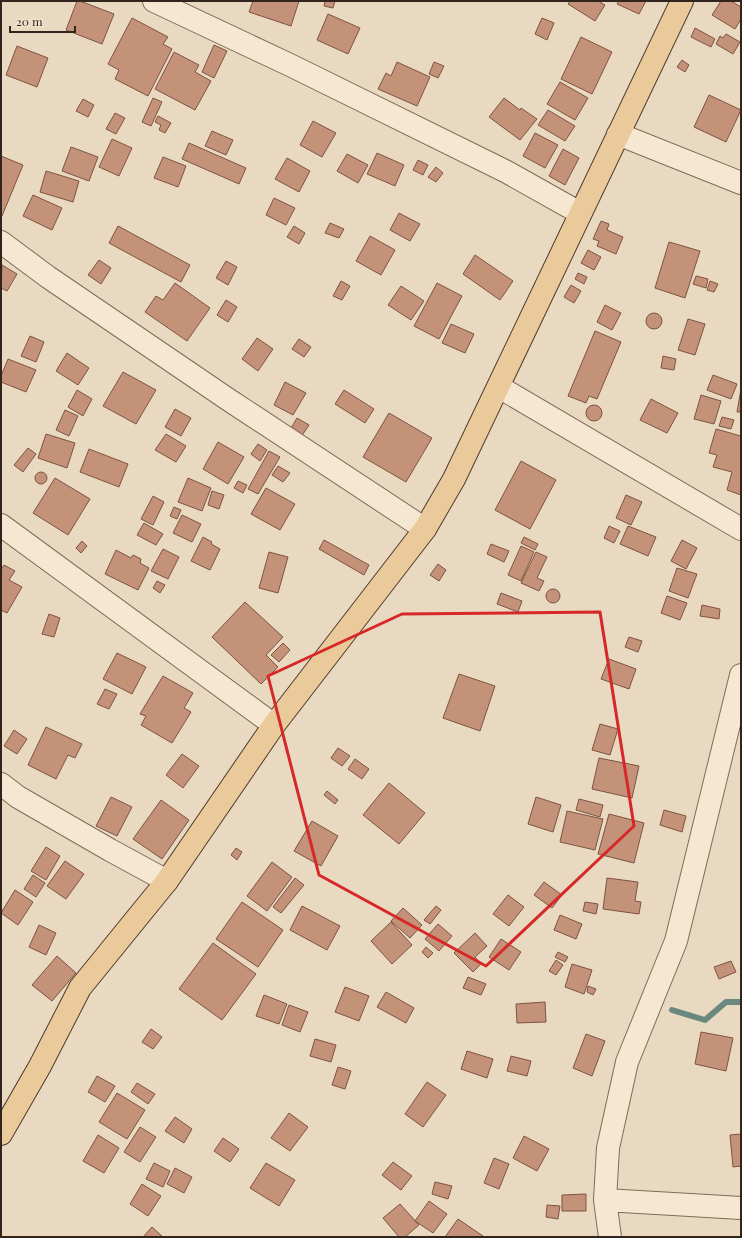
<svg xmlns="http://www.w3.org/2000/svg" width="742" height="1238" font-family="'Playfair Display',serif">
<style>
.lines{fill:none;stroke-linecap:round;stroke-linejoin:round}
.stream{stroke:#6b887e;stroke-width:6}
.building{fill:#c49179;stroke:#7d5442}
.minor-casing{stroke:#806b59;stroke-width:24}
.primary-casing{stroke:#4e3a2e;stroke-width:24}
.minor{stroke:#f5e7d2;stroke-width:22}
.primary{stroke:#eaca9a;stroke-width:22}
.marked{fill:none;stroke:#d62828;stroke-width:3;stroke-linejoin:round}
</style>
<rect width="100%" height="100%" fill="#e9d9c0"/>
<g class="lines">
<!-- stream -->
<path class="stream" d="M672,1010L705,1020L726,1002H741"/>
</g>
<!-- building -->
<path class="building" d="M77,1H80L114,14L102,44L66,30Z
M253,1H299L291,26L249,12Z
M325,1H335L333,8L324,6Z
M570,1H598L605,5L595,21L568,4Z
M619,1H646L639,14L617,4Z
M721,1H731L741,7V19L735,29L712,15Z
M328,14L360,28L348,54L317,40Z
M132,18L168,37L163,44L172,49L148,96L115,79L119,70L108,64Z
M542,18L554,23L547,40L535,34Z
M695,28L715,39L711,47L691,37Z
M726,34L740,42L733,54L716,44L720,36L723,38Z
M581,37L612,52L592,94L561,79Z
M214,45L227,51L214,78L202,72Z
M17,46L48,58L37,87L6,75Z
M174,52L199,65L195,72L211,81L195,110L155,89Z
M682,60L689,65L685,72L677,67Z
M397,62L430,77L417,106L378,89L386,73L391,76Z
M434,62L444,66L438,78L429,74Z
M560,82L588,98L575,120L547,104Z
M709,95L741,110L726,142L694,127Z
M153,98L162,102L151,126L142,122Z
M504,98L520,110L521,108L537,119L520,140L489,117Z
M83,99L94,105L88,117L76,111Z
M548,110L575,126L565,141L538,125Z
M115,113L125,118L116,134L106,129Z
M158,116L171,123L165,133L159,130L161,125L155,122Z
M313,121L336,133L322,157L300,145Z
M212,131L233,140L226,155L205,146Z
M535,133L558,145L545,168L523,156Z
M112,139L132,148L119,176L99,167Z
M189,143L246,168L239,184L182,159Z
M71,147L98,157L89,181L62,171Z
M563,149L579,158L565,185L549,176Z
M377,153L404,165L395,186L367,174Z
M347,154L368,165L358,183L337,171Z
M1,156L23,165L2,216L1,215Z
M163,157L186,166L178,187L154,178Z
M287,158L310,171L299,192L275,179Z
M418,160L428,165L423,175L413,170Z
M436,167L443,173L436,182L428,177Z
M46,171L79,181L73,202L40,192Z
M33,195L62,208L52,230L23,216Z
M274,198L295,208L286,225L266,215Z
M399,213L420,224L410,241L390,230Z
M601,221L609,224L607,230L623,237L616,254L597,246L599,241L593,239Z
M330,223L344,229L339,238L325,233Z
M118,226L190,265L181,282L109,243Z
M294,226L305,233L299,244L287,237Z
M370,236L395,250L381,275L356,261Z
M669,242L700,251L685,298L655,288Z
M588,250L601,257L594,270L581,263Z
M475,255L513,281L500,300L463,274Z
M99,260L111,268L101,284L88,275Z
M226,261L237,267L228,285L216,278Z
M2,265L17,274L7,291L1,288Z
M578,273L587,277L584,284L575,279Z
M696,276L708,279L706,288L693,284Z
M341,281L350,286L342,300L333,296Z
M710,281L718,284L714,292L707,290Z
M175,283L210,308L187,341L145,312L156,296L163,300Z
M437,283L462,296L439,339L414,326Z
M571,285L581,291L574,303L564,297Z
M401,286L424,301L411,320L388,305Z
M226,300L237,307L228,322L217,315Z
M605,305L621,313L612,330L597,322Z
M646 321a8 8 0 1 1 16 0a8 8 0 1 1-16 0Z
M688,319L705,324L695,355L678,350Z
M451,324L474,334L465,353L442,343Z
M595,331L621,342L597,399L589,396L586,403L568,396Z
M30,336L44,342L36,362L21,356Z
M257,338L273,349L258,371L242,359Z
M299,339L311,347L304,357L292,349Z
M67,353L89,368L78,385L56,371Z
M663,356L676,359L674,370L661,368Z
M8,359L36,370L26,392L1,382V376Z
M123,372L156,390L136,424L103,406Z
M713,375L737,384L731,399L707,390Z
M285,382L306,393L293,415L274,405Z
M741,389V412H737Z
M77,390L92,399L83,416L68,407Z
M344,390L374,409L365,423L335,404Z
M701,395L721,401L714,424L694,419Z
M651,399L678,413L667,433L640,420Z
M586 413a8 8 0 1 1 16 0a8 8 0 1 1-16 0Z
M175,409L191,418L181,436L165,427Z
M65,410L78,416L69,436L56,430Z
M389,413L432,438L406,482L363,457Z
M722,417L734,420L731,429L719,426Z
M297,418L309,425L301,437L290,430Z
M716,429L741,436V495L727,490L732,472L713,467L717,455L709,453Z
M46,434L75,443L67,468L38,458Z
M166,434L186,446L176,462L155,450Z
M218,442L244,457L228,484L203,469Z
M258,444L267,450L260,461L251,454Z
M28,448L36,454L23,472L14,465Z
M89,449L128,464L119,487L80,472Z
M269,451L280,457L258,494L248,489Z
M521,461L556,480L530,529L495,510Z
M278,466L290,473L283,482L272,475Z
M35 478a6 6 0 1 1 12 0a6 6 0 1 1-12 0Z
M55,478L90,499L68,535L33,513Z
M188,478L211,488L202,511L178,502Z
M238,481L247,485L243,493L234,488Z
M266,488L295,504L280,530L251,514Z
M212,491L224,495L219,509L208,505Z
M626,495L642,502L631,525L616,518Z
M153,496L164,502L153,525L141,519Z
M174,507L181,510L177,519L170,516Z
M182,515L201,524L192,542L173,533Z
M144,523L163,534L156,545L137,535Z
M609,526L620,531L614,543L604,538Z
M628,526L656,537L648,556L620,544Z
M203,537L212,542L211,544L220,549L210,570L191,561Z
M524,537L538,544L535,550L521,543Z
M324,540L369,565L364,575L319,549Z
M682,540L697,548L686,569L671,561Z
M82,541L87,546L81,553L76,548Z
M491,544L509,551L504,562L487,554Z
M521,546L534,552L521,581L508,575Z
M163,549L179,557L168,579L151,571Z
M116,550L131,558L133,555L141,559L140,563L149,568L138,590L105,574Z
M269,552L288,557L278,593L259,588Z
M536,552L547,557L537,578L544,581L539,591L521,583Z
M438,564L446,570L439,581L430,575Z
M4,565L15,571L9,580L22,587L7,613L1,610V570Z
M677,568L697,574L688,598L669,591Z
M157,581L165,585L160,593L153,588Z
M546 596a7 7 0 1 1 14 0a7 7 0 1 1-14 0Z
M501,593L522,601L518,612L497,604Z
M667,596L687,603L680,620L661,613Z
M245,602L283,637L266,655L278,667L261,684L212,637Z
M702,605L720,609L719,619L700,616Z
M49,614L60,618L54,637L42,634Z
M629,637L642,641L638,652L625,647Z
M283,643L290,650L279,662L271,655Z
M117,653L146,667L132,694L103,679Z
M609,659L636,669L629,689L601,679Z
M459,674L495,686L480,731L443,718Z
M163,676L193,693L184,708L191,712L172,743L141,725L146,716L140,714Z
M105,689L117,694L109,709L97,704Z
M600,724L618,729L610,755L592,750Z
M46,727L82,744L75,758L68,755L56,779L28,765Z
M14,730L27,739L17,754L4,746Z
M338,748L350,756L342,766L331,758Z
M182,754L199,766L183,788L166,775Z
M599,758L639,766L632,798L592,789Z
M355,759L369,769L362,779L348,769Z
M389,783L425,813L399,844L363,815Z
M327,791L338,800L335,804L324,795Z
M111,797L132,807L117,836L96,826Z
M536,797L561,805L553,832L528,824Z
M579,799L603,805L600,817L576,810Z
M161,800L189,820L162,859L133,839Z
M664,810L686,816L682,832L660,825Z
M567,811L603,819L595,850L560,842Z
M609,814L644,823L634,863L598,854Z
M312,821L338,836L321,866L294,851Z
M46,847L60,856L46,880L31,871Z
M236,848L242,852L237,860L231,855Z
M65,861L84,874L66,899L47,886Z
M272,862L292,877L267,911L247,896Z
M33,875L45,883L36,897L24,889Z
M295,878L304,885L281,913L273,907Z
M607,878L638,882L635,901L641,902L639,914L603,909Z
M544,882L562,895L552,908L534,895Z
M15,890L33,902L18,925L1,913Z
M508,895L524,907L509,926L493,914Z
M242,902L283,930L258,967L216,939Z
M585,902L598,904L596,914L583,911Z
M302,906L340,926L327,950L290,930Z
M436,906L441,910L430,924L424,920Z
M403,908L422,925L410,938L391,921Z
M560,915L582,924L576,939L554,930Z
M391,922L412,945L392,964L371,941Z
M438,924L452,936L439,951L425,939Z
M39,925L56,933L46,955L29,947Z
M475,933L487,946L475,957L481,964L473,972L454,953Z
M501,939L521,952L509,970L489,957Z
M213,943L256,974L222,1020L179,989Z
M426,947L433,953L428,958L422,952Z
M558,952L568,957L565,962L555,957Z
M57,956L76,973L52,1001L32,985Z
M556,960L563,965L556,975L549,971Z
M731,961L736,972L719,979L714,967Z
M572,964L592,970L584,994L565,987Z
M468,977L486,984L481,995L463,988Z
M588,986L596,989L593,995L587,992Z
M345,987L369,996L359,1021L335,1012Z
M386,992L414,1008L406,1023L377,1007Z
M264,995L287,1004L279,1024L256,1016Z
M545,1002L546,1022L517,1023L516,1004Z
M289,1005L308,1012L300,1032L282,1025Z
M151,1029L162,1037L153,1049L142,1042Z
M701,1032L733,1038L726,1071L695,1064Z
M586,1034L605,1041L592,1076L573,1068Z
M315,1039L336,1045L331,1062L310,1056Z
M467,1051L493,1059L487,1078L461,1069Z
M511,1056L531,1061L527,1076L507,1071Z
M338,1067L351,1071L345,1089L332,1085Z
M97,1076L115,1086L105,1102L88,1092Z
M427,1082L446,1095L423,1127L405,1114Z
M137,1083L155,1094L148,1104L131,1092Z
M117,1093L145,1110L127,1139L99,1122Z
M289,1113L308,1127L290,1151L271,1138Z
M175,1117L192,1129L184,1143L165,1131Z
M140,1127L156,1137L140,1162L124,1152Z
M741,1134V1166L733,1167L730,1135Z
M98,1135L119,1148L104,1173L83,1161Z
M524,1136L549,1149L537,1171L513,1158Z
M223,1138L239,1149L230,1162L214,1151Z
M494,1158L509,1164L499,1189L484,1183Z
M393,1162L412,1176L401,1190L382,1175Z
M154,1163L170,1171L163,1187L146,1179Z
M266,1163L295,1180L279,1206L250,1188Z
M175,1168L192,1177L184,1193L167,1184Z
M435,1182L452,1186L448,1199L432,1194Z
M142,1184L161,1196L148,1216L130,1204Z
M586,1194V1211H562V1195Z
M429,1201L447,1214L433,1233L415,1221Z
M400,1204L419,1225L405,1237H399L383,1218Z
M547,1205L560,1206L558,1219L546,1217Z
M458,1219L483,1236L482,1237H445Z
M152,1227L163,1237H143Z"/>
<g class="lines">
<!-- minor casing -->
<g class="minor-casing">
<path id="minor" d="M154,1L290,65L507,172L580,213
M618,134L741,183
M1,242L48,277L229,400L425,529
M499,387L741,529
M1,525L274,725
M1,784L18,797L110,850L167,881
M605,1200L741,1208
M610,1237L605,1200L608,1148L627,1062L676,941L741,675"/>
</g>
<!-- primary casing -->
<g class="primary-casing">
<path id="primary" d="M1,1134L40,1066L80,988L167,881L274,725L425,529L454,479L682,1"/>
</g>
<!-- minor -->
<use href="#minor" class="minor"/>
<!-- primary -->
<use href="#primary" class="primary"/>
</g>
<!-- marked area -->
<path class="marked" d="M600,612L634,826L486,966L319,875L268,676L402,614Z"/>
<!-- border -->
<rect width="742" height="1238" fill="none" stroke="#31251d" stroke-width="4"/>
<!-- scale -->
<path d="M10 26v6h65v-6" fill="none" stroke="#31251d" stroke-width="2"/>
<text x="16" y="26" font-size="12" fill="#31251d" stroke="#f1e4ce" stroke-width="3" paint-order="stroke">20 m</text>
</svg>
